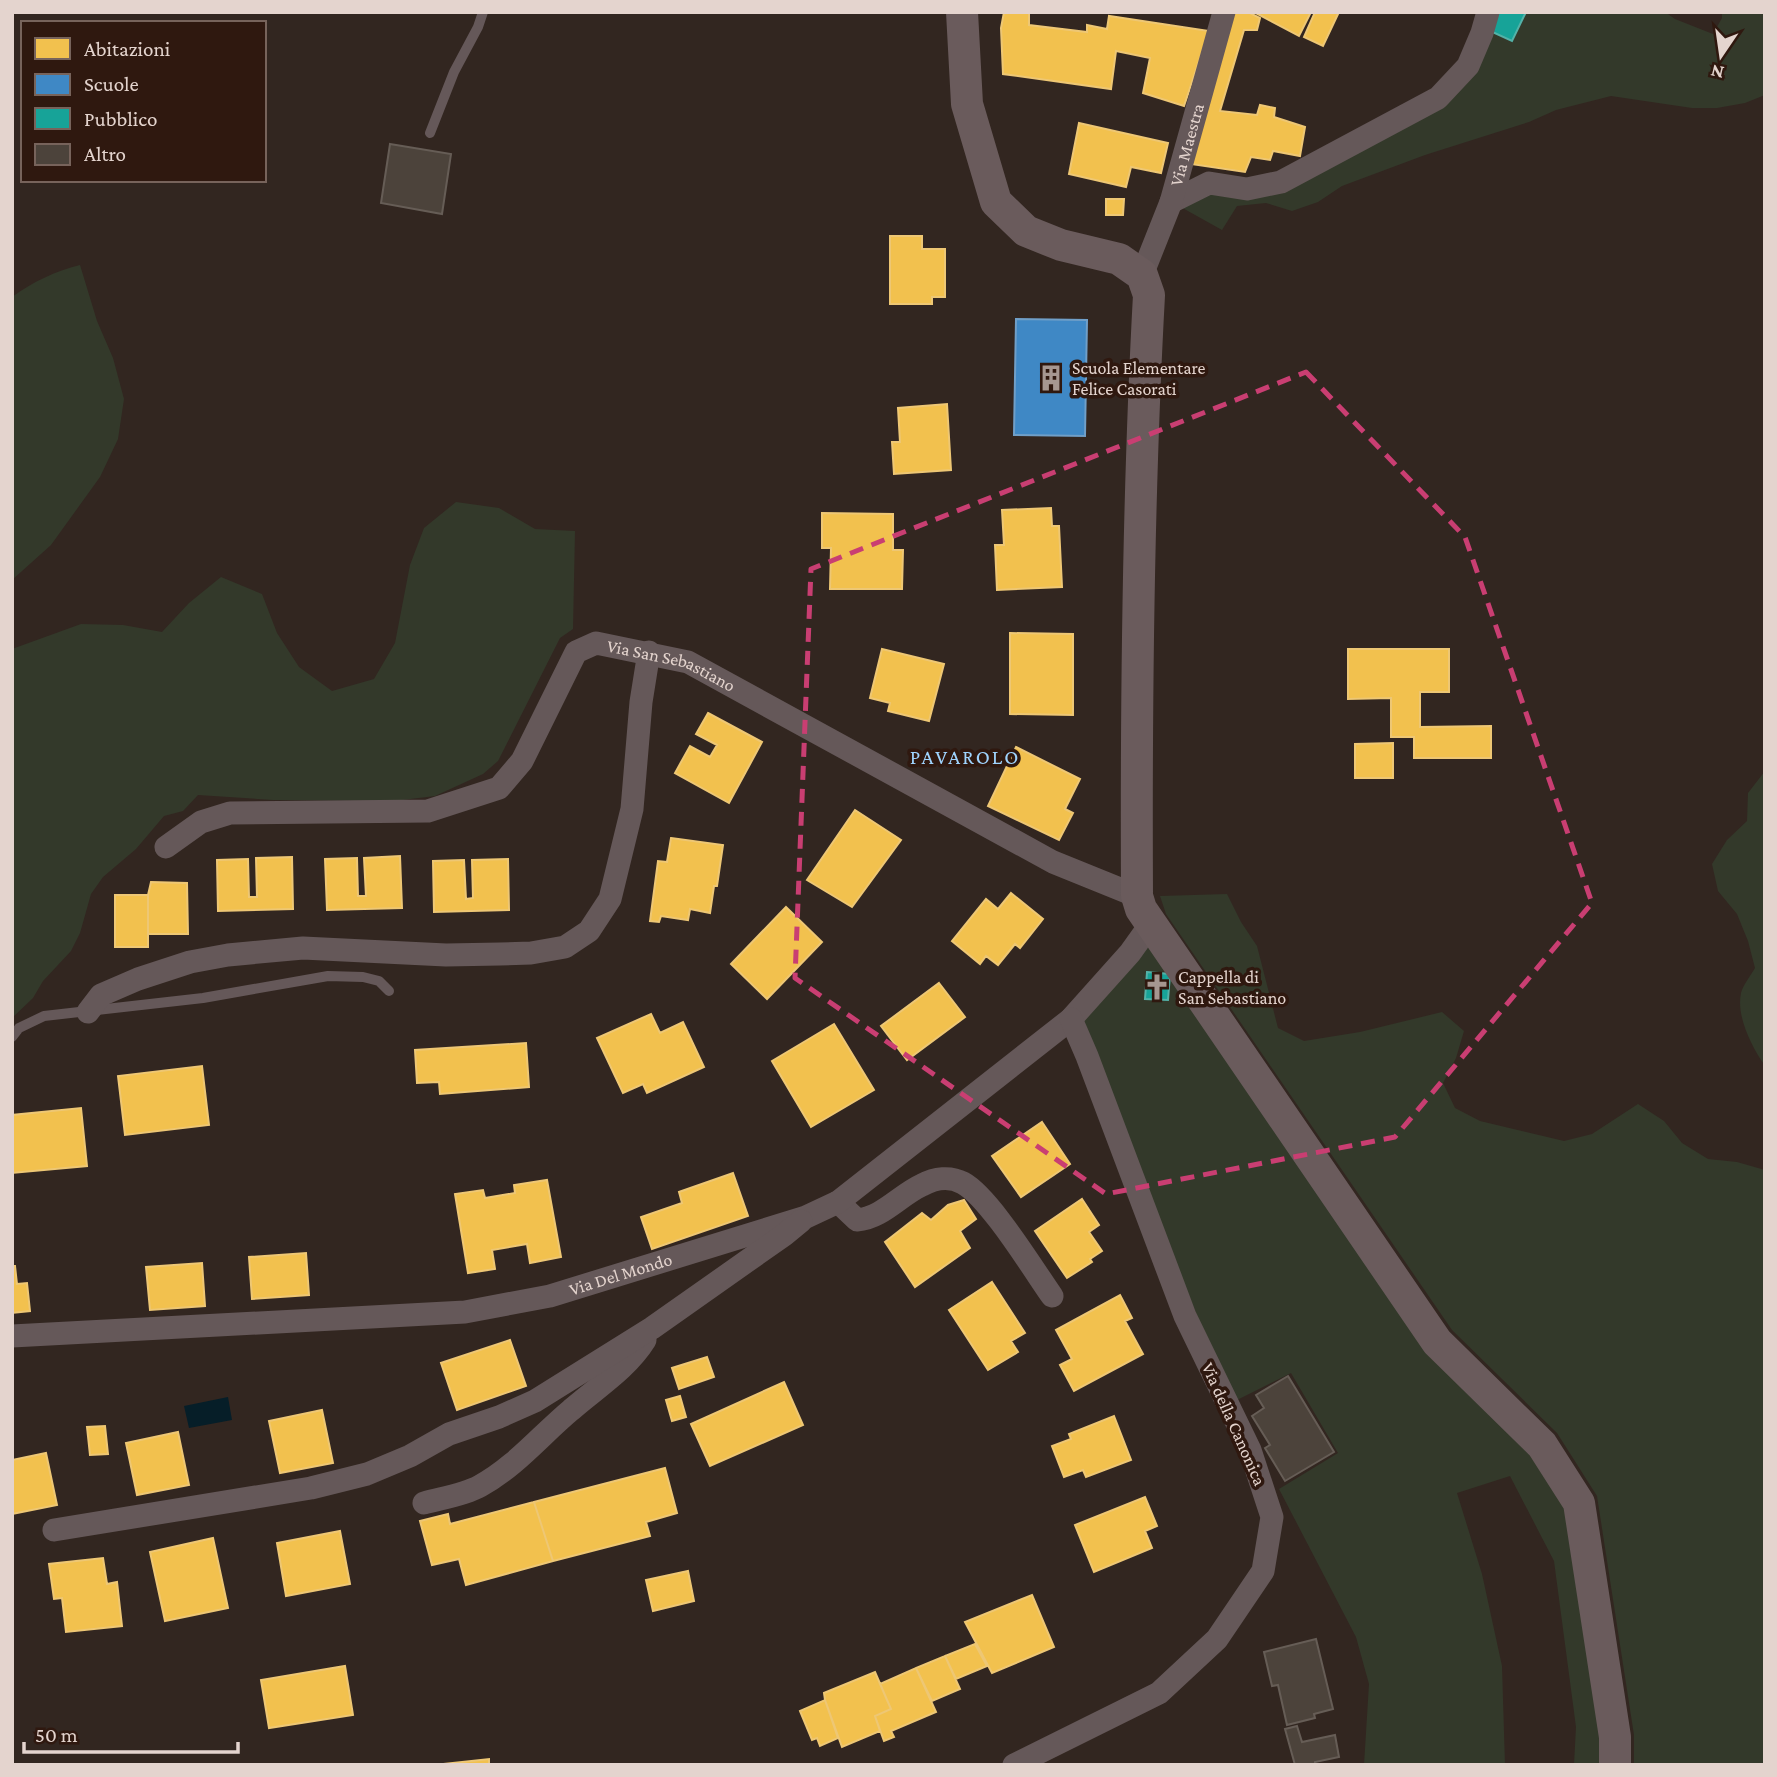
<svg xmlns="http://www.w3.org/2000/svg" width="1777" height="1777" font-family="'Crimson Pro',serif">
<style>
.green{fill:#33392a}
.water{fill:#061e28}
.homes{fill:#f2c14e;stroke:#eec774;stroke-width:2}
.schools{fill:#3f88c5;stroke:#709fc8;stroke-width:2}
.public{fill:#17a398;stroke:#54b2a8;stroke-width:2}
.building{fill:#4c433b;stroke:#665d56;stroke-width:2}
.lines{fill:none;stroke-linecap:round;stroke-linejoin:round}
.lane{stroke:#655859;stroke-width:10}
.street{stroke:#655859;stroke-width:23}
.secondary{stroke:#6a5b5c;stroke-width:32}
.marked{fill:none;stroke:#c93e72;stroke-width:5;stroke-dasharray:14 9;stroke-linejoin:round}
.labels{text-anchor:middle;stroke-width:7;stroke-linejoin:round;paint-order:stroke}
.street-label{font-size:18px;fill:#e4d4ce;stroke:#2f180f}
.poi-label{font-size:18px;fill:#e4d4ce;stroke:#2f180f;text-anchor:start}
.quarter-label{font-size:21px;letter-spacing:2px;fill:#9fd3fd;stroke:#2f180f}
</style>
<rect width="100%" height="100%" fill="#322620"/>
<!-- green -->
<path class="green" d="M1492,12H1665L1675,19L1713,34L1722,18V12H1765V95L1745,103L1717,108H1692L1611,96L1556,110L1529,122L1425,155L1342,186L1318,202L1292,211L1266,203L1237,206L1222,230L1179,206L1212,189L1248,194L1440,102Z
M80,265L97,321L113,358L124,399L118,439L100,477L51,545L12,580V297C33,282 55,271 80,265Z
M456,502L499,508L535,529L575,531L573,629L560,638L498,761L483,774L435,796L394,801L273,800L198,795L183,811L164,816L136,849L103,877L91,894L80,933L71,951L43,981L33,998L12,1018V649L81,624L123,625L162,632L189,603L221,577L262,594L277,633L299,667L332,691L374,679L395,643L410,565L424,528Z
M1765,771V1066C1752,1047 1736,1017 1741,993C1743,985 1751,975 1755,968L1748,941L1737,914L1718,891L1712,864L1727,840L1747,821L1748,793Z
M1227,894L1241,922L1257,946L1278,1028L1304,1041L1360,1032L1442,1012L1464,1031L1456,1058L1443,1083L1455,1108L1480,1121L1564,1141L1592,1134L1638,1104L1664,1121L1682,1143L1708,1159L1737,1162L1765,1170V1765H1634V1735L1597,1496L1557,1433L1452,1330L1166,914L1160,896Z
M1150,936L1243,1073L1540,1449L1574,1505L1611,1765H1574L1576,1727L1554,1561L1510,1476L1457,1493L1482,1574L1502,1666L1505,1765H1364L1369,1684L1356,1637L1279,1489L1338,1453L1291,1373L1233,1402L1076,1024Z"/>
<!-- water -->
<path class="water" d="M228,1397L232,1420L189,1428L184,1406Z"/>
<!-- homes -->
<path class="homes" d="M1004,12H1029V25L1087,32V25L1107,29L1109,16L1209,31L1184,106L1143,93L1150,58L1116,51L1111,89L1003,74L1001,28Z
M1234,12H1248L1260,18L1257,30H1244L1220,111L1257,115L1260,105L1275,108L1274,117L1305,127L1300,156L1273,151L1270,160L1251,157L1245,172L1191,164Z
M1254,12H1311L1299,36Z
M1315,12H1339L1323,46L1304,37Z
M1079,123L1168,143L1161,173L1131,167L1126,187L1069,174Z
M1106,199H1124L1123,215H1106Z
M890,236H922V249H945V297H932V304H890Z
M947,404L951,470L894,474L892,442H900L898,408Z
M1051,508L1052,526H1059L1062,587L997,590L995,545H1004L1002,510Z
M822,513L893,514V550H903L902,589H830L831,548H822Z
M1010,633L1073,634V715L1010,714Z
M882,649L944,664L929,721L888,711L890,703L870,698Z
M1348,649H1449V692H1420V727L1491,726V758H1414V737H1391V698L1348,699Z
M708,713L762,742L729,803L675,773L690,746L710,757L717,745L696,734Z
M1393,743V778H1355V744Z
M1016,747L1080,779L1065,809L1073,813L1059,840L988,806Z
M855,810L901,840L852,907L807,880Z
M671,838L723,845L717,886H714L710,913L690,909L688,920L661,916L659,922L650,921L658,861L667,862Z
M400,856L402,908L327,910L325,859L357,858L358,896H366L364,858Z
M292,857L293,909L218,911L217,860L248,859L249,897H257L256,858Z
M508,859L509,910L434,912L433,861L464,860L466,899L473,898L472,860Z
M151,882L187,883L188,934H148V895Z
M1011,893L1043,919L1020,948L1015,944L998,965L986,956L980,964L952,941L986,899L998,909Z
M115,895H148V947H115Z
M786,907L822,942L767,999L731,964Z
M939,983L965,1017L907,1060L881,1026Z
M651,1014L660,1033L683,1022L704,1067L647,1093L643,1084L623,1093L597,1038Z
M834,1024L874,1090L811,1127L772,1061Z
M526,1043L529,1087L440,1094L439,1082L417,1083L415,1050Z
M202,1066L209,1125L125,1135L118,1076Z
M81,1108L87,1166L12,1173V1115Z
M1042,1122L1070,1164L1021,1197L992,1156Z
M733,1173L748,1216L652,1249L641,1217L682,1203L679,1192Z
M547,1180L561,1257L530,1263L527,1244L492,1250L495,1269L468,1273L455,1194L483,1190L485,1198L515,1193L514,1185Z
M1082,1199L1099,1225L1089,1232L1102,1251L1090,1259L1092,1262L1067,1278L1035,1231Z
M964,1200L976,1219L960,1231L970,1248L915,1287L885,1242L922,1213L931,1220L948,1205Z
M306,1253L309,1295L252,1299L249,1257Z
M202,1263L205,1306L150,1310L146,1267Z
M12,1266H15L17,1284L27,1283L30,1311L12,1313Z
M992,1282L1025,1333L1011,1341L1018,1352L988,1370L949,1310Z
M1120,1295L1132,1318L1125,1321L1143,1354L1074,1391L1060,1365L1072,1359L1056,1330Z
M510,1340L526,1386L457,1410L441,1363Z
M707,1357L714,1377L679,1389L672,1368Z
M784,1382L803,1425L710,1466L691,1424Z
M680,1396L686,1417L672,1421L666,1400Z
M322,1410L333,1463L280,1473L269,1421Z
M1114,1416L1131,1460L1086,1477L1083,1470L1064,1477L1052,1446L1071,1439L1069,1434Z
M105,1426L108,1454L90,1455L87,1427Z
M178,1432L189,1485L137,1495L126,1443Z
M46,1453L57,1505L12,1514V1460Z
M665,1468L677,1513L646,1522L650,1536L553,1561L534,1502Z
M1145,1497L1157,1526L1145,1531L1152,1548L1094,1572L1075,1525Z
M534,1502L553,1561L466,1585L459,1559L432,1565L420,1521L448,1514L450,1524Z
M340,1531L350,1584L286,1596L277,1543Z
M213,1538L228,1608L165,1621L150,1552Z
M103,1558L107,1584L117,1582L122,1626L66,1632L62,1598L54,1599L49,1564Z
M688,1571L694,1601L653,1611L646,1580Z
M1032,1595L1054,1647L992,1673L965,1622Z
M975,1644L987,1666L956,1679L945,1656Z
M945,1656L960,1689L932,1701L916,1668Z
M345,1666L353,1715L269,1728L261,1680Z
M916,1668L936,1712L891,1731L894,1737L884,1741L875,1716L891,1709L880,1684Z
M875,1672L891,1709L875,1716L880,1731L842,1747L825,1700L824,1693Z
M825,1700L838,1738L820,1746L817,1738L812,1740L800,1711Z
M489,1759V1765H434Z"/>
<!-- schools -->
<path class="schools" d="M1016,319L1087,320L1085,436L1014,435Z"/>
<!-- public -->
<path class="public" d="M1496,12H1526L1512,41L1488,30Z
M1147,972L1170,974L1168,1000L1145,999Z"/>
<!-- building -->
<path class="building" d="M390,144L451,154L442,214L381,203Z
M1288,1376L1334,1452L1285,1481L1265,1448L1270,1445L1252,1416L1264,1408L1256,1395Z
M1316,1639L1333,1709L1314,1714L1315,1718L1287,1725L1278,1685L1272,1686L1264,1652Z
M1297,1726L1302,1742L1335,1735L1339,1757L1315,1762V1765H1295L1285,1729Z"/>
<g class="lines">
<!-- lane -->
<path class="lane" d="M430,133L454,72L478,27L483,12
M12,1037L19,1028L44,1016L203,998L328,976L363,977L379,981L389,991"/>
<!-- street -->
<g class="street">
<path d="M1171,202L1209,183L1247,189L1281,182L1438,98L1468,66L1482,33L1488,12"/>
<path id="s1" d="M1142,275L1171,202L1224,12"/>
<path id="s2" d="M166,847L201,822L230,813L428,811L499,788L522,761L576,652L596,643L688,662L1053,862L1137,896"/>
<path d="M88,1012L101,995L138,979L190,962L228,955L303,948L446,955L500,954L531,953L565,947L589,931L610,899L632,809L641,702L649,652"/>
<path d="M838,1202L857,1220C882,1218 900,1195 922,1185C935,1178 950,1176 963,1183C989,1197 1033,1269 1052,1296"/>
<path id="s3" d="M12,1336L465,1312L550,1296L806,1217L838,1202L1071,1019L1130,953L1150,925"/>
<path d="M424,1503C442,1498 464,1495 480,1486C515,1467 541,1435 571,1410C596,1388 627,1369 645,1340"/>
<path d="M54,1530L311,1488L367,1474L410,1456L449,1434L499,1417L535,1401L652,1328L784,1235L801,1221"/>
<path d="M1014,1765L1159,1693L1217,1639L1263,1571L1272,1517L1250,1450L1185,1316L1087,1056L1071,1019"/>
</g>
<!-- secondary -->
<path class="secondary" d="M962,12L967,104L996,202L1026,231L1061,245L1119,259L1142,275L1149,295C1138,495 1136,695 1137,896L1141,909L1437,1342L1542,1445L1579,1503L1615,1737V1765"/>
</g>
<!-- marked area -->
<path class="marked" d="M1306,372L1465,537L1592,903L1395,1137L1106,1194L795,978L811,569Z"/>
<!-- icons -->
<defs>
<g id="building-bare" transform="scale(2.1)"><path d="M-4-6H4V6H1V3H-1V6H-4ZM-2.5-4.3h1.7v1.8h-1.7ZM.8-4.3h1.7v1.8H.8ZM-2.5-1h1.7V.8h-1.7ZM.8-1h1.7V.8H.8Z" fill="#a69791" stroke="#2f180f" stroke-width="2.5" paint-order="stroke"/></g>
<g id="church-bare" transform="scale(2.1)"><path d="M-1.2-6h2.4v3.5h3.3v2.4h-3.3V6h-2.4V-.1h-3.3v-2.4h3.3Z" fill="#a69791" stroke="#2f180f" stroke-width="2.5" paint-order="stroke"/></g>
</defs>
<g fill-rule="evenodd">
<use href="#building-bare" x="1051" y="378"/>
<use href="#church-bare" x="1157" y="987"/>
</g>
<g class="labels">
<!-- street labels -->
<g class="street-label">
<text dy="6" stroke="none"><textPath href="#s1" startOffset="138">Via Maestra</textPath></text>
<text dy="6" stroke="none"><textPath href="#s2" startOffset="604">Via San Sebastiano</textPath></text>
<text dy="6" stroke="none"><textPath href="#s3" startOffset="614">Via Del Mondo</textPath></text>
<text transform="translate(1234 1424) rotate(66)" y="6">Via della Canonica</text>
</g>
<!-- poi labels -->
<g class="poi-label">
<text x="1072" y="374">Scuola Elementare<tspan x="1072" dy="21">Felice Casorati</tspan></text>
<text x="1178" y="983">Cappella di<tspan x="1178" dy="21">San Sebastiano</tspan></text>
</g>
<!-- quarter labels -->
<g class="quarter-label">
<text x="965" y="764">PAVAROLO</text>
</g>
</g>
<!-- border -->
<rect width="1777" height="1777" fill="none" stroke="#e4d4ce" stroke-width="28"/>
<!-- legend -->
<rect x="21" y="21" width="245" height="161" fill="#2f180f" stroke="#77635b" stroke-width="2"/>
<rect x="35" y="38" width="35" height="21" fill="#f2c14e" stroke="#77635b" stroke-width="2"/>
<text x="84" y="56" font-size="21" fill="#e4d4ce">Abitazioni</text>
<rect x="35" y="74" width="35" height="21" fill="#3f88c5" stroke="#77635b" stroke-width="2"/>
<text x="84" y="91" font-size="21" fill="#e4d4ce">Scuole</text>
<rect x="35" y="108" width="35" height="21" fill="#17a398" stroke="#77635b" stroke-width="2"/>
<text x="84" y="126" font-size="21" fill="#e4d4ce">Pubblico</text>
<rect x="35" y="144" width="35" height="21" fill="#4c433b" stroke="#77635b" stroke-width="2"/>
<text x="84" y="161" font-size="21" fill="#e4d4ce">Altro</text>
<!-- north arrow -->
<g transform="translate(1721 56) rotate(193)" stroke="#2f180f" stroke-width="5" paint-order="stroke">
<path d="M0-5L12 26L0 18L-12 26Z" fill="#e4d4ce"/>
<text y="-10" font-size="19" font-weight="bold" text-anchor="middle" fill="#e4d4ce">N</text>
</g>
<!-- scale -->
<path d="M24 1742v10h214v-10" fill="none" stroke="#e4d4ce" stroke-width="3.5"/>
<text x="35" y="1742" font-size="21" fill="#e4d4ce" stroke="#2f180f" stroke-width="5" paint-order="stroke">50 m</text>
</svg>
